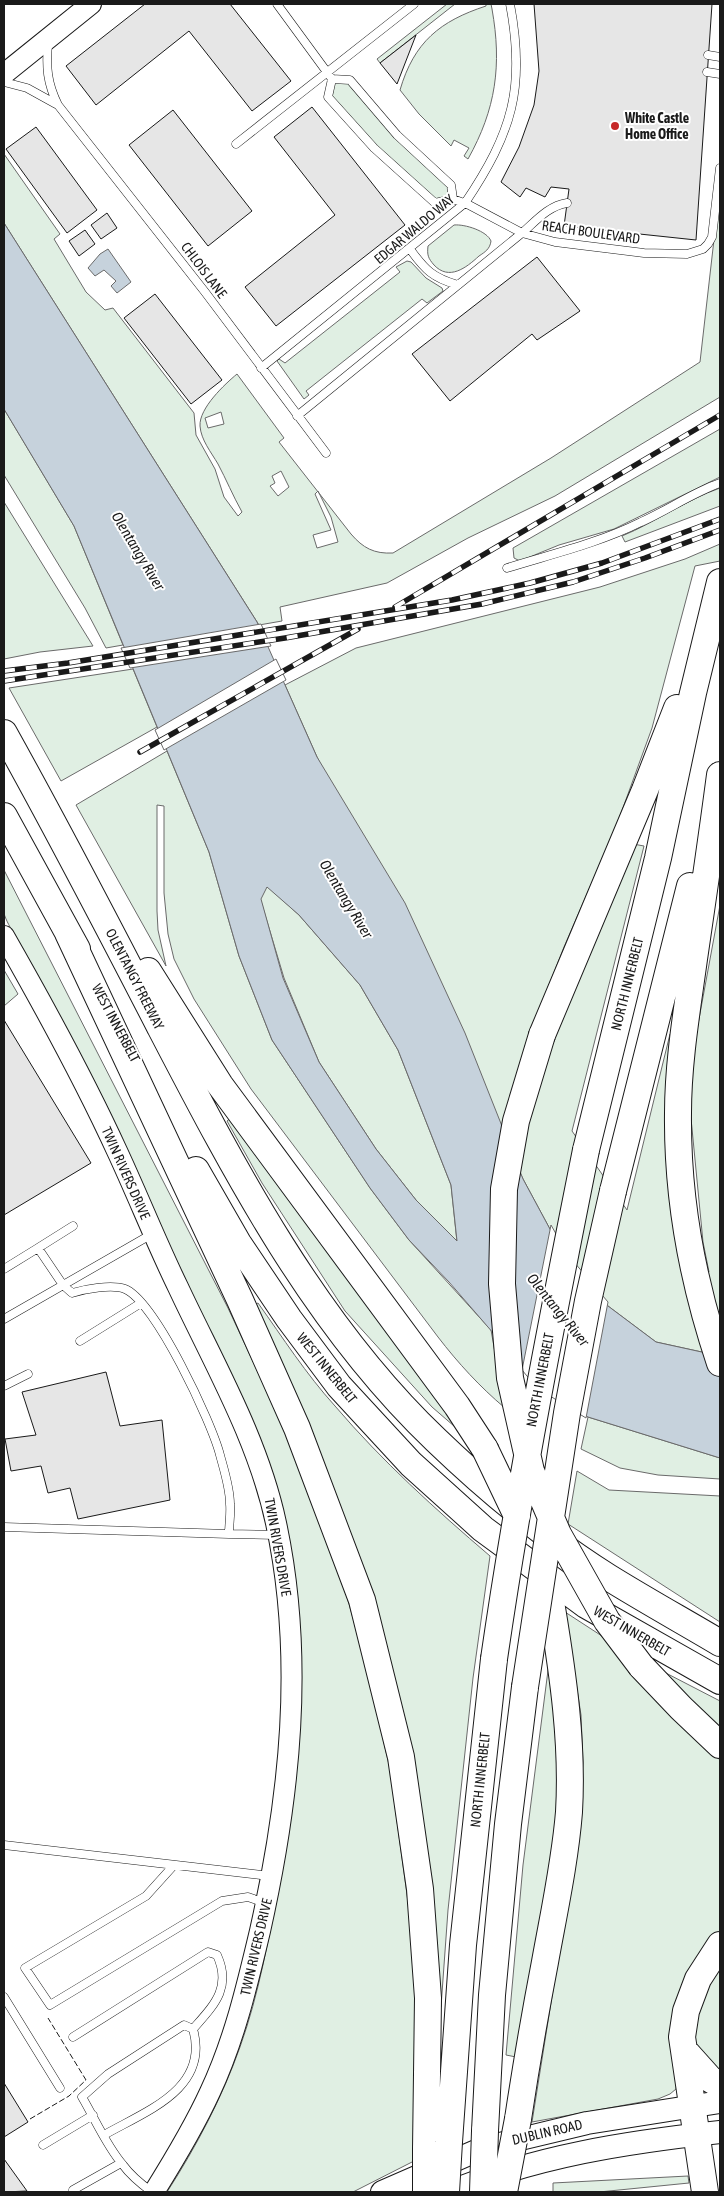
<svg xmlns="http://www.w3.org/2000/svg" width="724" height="2196" font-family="'Asap Condensed',sans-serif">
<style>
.green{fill:#e0efe3;stroke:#6a6a6a;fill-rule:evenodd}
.water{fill:#c6d2dc;stroke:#6a6a6a;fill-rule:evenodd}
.pier{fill:#fff;stroke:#6a6a6a}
.building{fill:#e6e6e6;stroke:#1a1a1a}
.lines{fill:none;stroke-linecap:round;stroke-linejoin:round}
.service-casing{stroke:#1a1a1a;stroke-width:9}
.secondary-casing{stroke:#1a1a1a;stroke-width:22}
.primary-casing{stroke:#1a1a1a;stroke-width:24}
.motorway-casing{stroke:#1a1a1a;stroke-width:28}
.service{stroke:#fff;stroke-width:8}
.secondary{stroke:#fff;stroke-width:20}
.primary{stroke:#fff;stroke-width:22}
.motorway{stroke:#fff;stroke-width:26}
.rail-casing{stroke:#1a1a1a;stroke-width:5.5}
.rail{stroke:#fff;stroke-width:4;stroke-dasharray:11;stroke-linecap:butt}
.motorway-bridge-casing{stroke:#1a1a1a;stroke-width:28;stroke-linecap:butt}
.motorway-bridge{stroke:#fff;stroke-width:26}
.fence{stroke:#1a1a1a;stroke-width:1;stroke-dasharray:6 2.5;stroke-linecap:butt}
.poi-dot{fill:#c62828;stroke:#fff;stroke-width:2}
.labels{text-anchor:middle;stroke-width:4;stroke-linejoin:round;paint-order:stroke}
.poi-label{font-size:14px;font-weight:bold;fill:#1a1a1a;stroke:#fff;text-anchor:start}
.street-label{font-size:14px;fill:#1a1a1a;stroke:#fff}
.water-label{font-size:15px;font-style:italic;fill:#1a1a1a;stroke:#fff}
</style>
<rect width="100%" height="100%" fill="#fff"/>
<!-- green -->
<path class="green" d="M447,4H455L380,63L377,59Z
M486,4H491L492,9C502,65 496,109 468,159L464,156L469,148L454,140L451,146L419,114L400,90C414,42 440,21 486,6Z
M332,79L350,80L379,115L451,185L453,199L435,203L408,179L328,97Z
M4,154L60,234L54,239L86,292L105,310L113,308L194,413L196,435L215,469L224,497L238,516L242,512C233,496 226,479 218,464C211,452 201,440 200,426C199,408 225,384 237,374L284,438L279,442L351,534C363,548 374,554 393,553L551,458L700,362L720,187V397L555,496L468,538L387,583L280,607L282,621L259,625L4,223ZM221,412L224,424L208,428L205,418ZM281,471L289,487L278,496L270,486L275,483L272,476ZM318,491L331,517L338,542L317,548L313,535L331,530L315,494Z
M454,225C465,224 487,231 491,241C490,249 485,252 479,256C466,268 449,281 434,265C428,258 427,255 428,246Z
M407,261L411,262L426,278L442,288L443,291L427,303L422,299L306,391L309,395L304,399L277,361L279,359L285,363L400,272L396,267Z
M4,409L74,526L123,645L106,648L85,608L4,475Z
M720,429V477L614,529L559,545L520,561L514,558L513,548Z
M720,488V506L625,542L622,536C656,522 686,500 720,488Z
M4,502L93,646L40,652L4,659Z
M720,544V561L695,566L652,728L616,827L564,947L525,1046L562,1014L633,844L644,846L572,1131L627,1210L670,1034H675L682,1265L709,1272L703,1242L690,1108L694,1046L720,905V1356L656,1342L608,1306L565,1257L523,1179L317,757L285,685L356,648L600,587L685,559Z
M133,669L157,727L61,781L9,688Z
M167,751L209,852L239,956L272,1040L370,1188L409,1240L491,1330L505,1408C480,1387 458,1363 438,1337L251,1089L194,999L174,959L168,934L164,893V806L157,805V911L158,930L166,966L76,805Z
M4,870L228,1308L298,1458L338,1565L366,1664L390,1769L408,1902L418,2008L414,2161L353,2192H167C196,2147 222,2098 240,2047C259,1994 269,1937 279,1882C302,1751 313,1625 279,1495C260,1424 222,1360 191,1294C163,1234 138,1173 110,1113C86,1064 60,1017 34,969C28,956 6,924 4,913C1,900 4,884 4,870Z
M267,886L299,915L360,985L398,1050L451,1185L457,1242L416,1200L376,1149L319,1062L284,978L260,898Z
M4,970L18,994L4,1006Z
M232,1117L469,1439L432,1407L345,1311L262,1183L227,1121Z
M258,1303C283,1338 306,1374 335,1406C382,1461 435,1509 490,1556L473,1678L448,1910L441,2007H436L416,1795L252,1306Z
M588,1417L720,1458V1479L658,1475L620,1468L581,1449Z
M577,1471L609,1490L720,1496V1622L568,1524Z
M565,1612L605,1638L693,1736L720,1760V1932L677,2076L676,2089L670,2094L658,2099L532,2122L577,1839L583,1762L581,1715Z
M551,1647L560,1724L556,1836L516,2057L506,2055L523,1865Z
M662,1671L720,1701V1734Z
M720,1965V2076L694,2043C695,2010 705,1993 720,1965Z
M688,2176L689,2183L599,2192H553V2183Z"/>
<!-- water -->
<path class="water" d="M4,223L257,622L317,757L405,903L465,1033L523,1179L565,1257L608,1306L656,1342L720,1356V1458L588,1417L539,1386L449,1282L409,1240L370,1188L272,1040L239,956L209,852L74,526L4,409ZM267,887L299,915L360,985L398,1050L451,1185L457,1241L416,1200L376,1149L319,1062L283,978L261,899Z
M108,249L131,282L117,293L111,286L116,281L104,270L95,276L88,268L100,254Z"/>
<!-- pier -->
<path class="pier" d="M261,624L271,646L130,668L121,648Z
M276,659L286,680L164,750L155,730Z
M551,1225L568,1255L608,1302L586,1418L537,1388L522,1370Z"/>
<!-- building -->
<path class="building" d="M145,4H230L291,81L252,111L189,31L96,105L66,66Z
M534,4H712L696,240L564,226L569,189L551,187L545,197L526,188L520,197L501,182L519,147L534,105L539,71Z
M416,35L397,84L380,63Z
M312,107L405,225L276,326L245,287L335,215L274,137Z
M173,110L252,211L208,246L129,145Z
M36,127L97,210L67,233L6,149Z
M107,213L117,228L101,239L91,225Z
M85,230L95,244L79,256L69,241Z
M537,257L580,311L537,340L532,334L450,401L412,354Z
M155,294L222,380L191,404L124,318Z
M4,1020L91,1163L4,1215Z
M106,1372L120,1426L162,1420L170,1500L78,1519L70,1488L48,1493L41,1466L11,1471L5,1439L36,1435L22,1392Z
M4,2083L28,2122L4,2137Z
M4,2159L27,2191L4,2192Z"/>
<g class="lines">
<!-- service casing -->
<g class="service-casing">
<path id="service" d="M277,4L332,79L350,80L397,135L451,185L453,199
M48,43C46,67 47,83 58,105L205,292L326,453
M708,55L720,57
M707,72L720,74
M332,79L328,97L374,148L435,203L453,199L469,205L522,233L555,242L644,253L687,254L703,249L708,244L712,237L720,168
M4,82L27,88L56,104
M236,144L414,4
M410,249C425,270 433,278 458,285
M261,368L465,203C512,133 526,88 510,4
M297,416L522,233C536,221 548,206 567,203
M507,568C552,554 599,543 641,522C668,510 692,493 720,483
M73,1226L38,1248L63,1285L72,1293C85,1289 112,1284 125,1289C155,1301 212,1423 220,1455C224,1470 230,1488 230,1504C231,1514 229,1524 229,1534L276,1535
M4,1269L38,1248
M4,1319L152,1234
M80,1341L141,1303
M4,1386L28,1374
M4,1527L229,1534
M4,1845L270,1876
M174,1865L146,1896L25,1968L50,2005L222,1901L248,1897L265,1903
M4,1997L60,2088
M73,2037L208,1952L217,1955C232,1988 214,2005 193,2029
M104,2135C146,2111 210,2089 193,2029L184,2025L108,2074L82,2097C95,2119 107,2147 123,2165C131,2176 141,2184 152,2192
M43,2145L93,2115
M73,2190L121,2163"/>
</g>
<!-- secondary casing -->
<g class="secondary-casing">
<path id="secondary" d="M4,74L91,4
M4,936C44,1006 83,1077 117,1151C138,1196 156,1242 178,1287C214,1364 258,1439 276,1523C305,1659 290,1797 260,1931C247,1986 234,2041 210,2092C194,2127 174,2160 154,2192"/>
</g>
<!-- primary casing -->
<g class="primary-casing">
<path id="primary" d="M382,2192L483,2148L587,2123L720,2102
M450,2192C536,2156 628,2142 720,2132"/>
</g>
<!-- motorway casing -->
<g class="motorway-casing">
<path id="motorway" d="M4,733C58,830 109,928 160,1027C236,1173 315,1325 436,1440C488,1490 546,1538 608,1577C645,1600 683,1621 720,1643
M720,775C712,836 703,897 694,959C687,1010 678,1062 678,1113C677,1197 693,1283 720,1363
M4,816L77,949
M68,933L240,1300L297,1428L362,1600L401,1757L420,1889L428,1998L426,2150
M148,971L220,1085L457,1406L485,1449
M542,1035L645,790L677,708
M586,1150L658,858L693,693L720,582
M196,1170L238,1243L289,1319L339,1386L411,1464L483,1529L586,1605L720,1681
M613,1191L690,886
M641,1666L681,1708L720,1745
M684,2050L710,2079L720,2085
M518,2119C526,2066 535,2014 545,1962C554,1912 565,1862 569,1812C573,1743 563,1675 552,1608
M485,2131L492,1995L508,1824L525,1687
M449,2142L463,1945L494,1659
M705,2192L682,2037L686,2011L698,1979L720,1945"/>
</g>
<!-- service -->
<use href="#service" class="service"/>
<!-- secondary -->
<use href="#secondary" class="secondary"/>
<!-- primary -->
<use href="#primary" class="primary"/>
<!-- motorway -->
<use href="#motorway" class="motorway"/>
<!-- rail casing -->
<g class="rail-casing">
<path id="rail" d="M395,607L720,415
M4,671L68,663L452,600L530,583L602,563L720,519
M4,681L285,638L482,604L573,582L645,558L720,530
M140,752L358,629"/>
</g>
<!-- rail -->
<use href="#rail" class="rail"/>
<!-- motorway-bridge casing -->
<g class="motorway-bridge-casing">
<path id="motorway-bridge" d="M542,1035L516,1121L504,1189L502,1284L510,1378L531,1471L558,1534L607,1621L641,1666
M485,1449L517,1516
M494,1659C519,1487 552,1320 586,1150
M525,1687L567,1413L588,1301L613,1191
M426,2150V2192
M446,2192L449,2142
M483,2192L485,2131
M504,2192L518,2119"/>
</g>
<!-- motorway-bridge -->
<use href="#motorway-bridge" class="motorway-bridge"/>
<!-- fence -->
<path class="fence" d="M30,2119L69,2096L86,2080L48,2018"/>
</g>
<!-- markers -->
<circle class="poi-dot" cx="615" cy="126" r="5"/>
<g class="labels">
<!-- poi labels -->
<g class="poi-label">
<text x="625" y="123">White Castle<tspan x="625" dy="16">Home Office</tspan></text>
</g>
<!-- street labels -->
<g class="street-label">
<text transform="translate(414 229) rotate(-40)" y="5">EDGAR WALDO WAY</text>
<text transform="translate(591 232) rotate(8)" y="5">REACH BOULEVARD</text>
<text transform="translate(204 270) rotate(53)" y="5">CHLOIS LANE</text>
<text transform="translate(135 979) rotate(63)" y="5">OLENTANGY FREEWAY</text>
<text transform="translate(627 984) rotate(-76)" y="5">NORTH INNERBELT</text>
<text transform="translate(116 1023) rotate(62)" y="5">WEST INNERBELT</text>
<text transform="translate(126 1173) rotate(66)" y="5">TWIN RIVERS DRIVE</text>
<text transform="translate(327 1368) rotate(51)" y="5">WEST INNERBELT</text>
<text transform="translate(540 1380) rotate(-79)" y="5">NORTH INNERBELT</text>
<text transform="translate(278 1547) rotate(80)" y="5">TWIN RIVERS DRIVE</text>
<text transform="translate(632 1631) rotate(30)" y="5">WEST INNERBELT</text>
<text transform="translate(480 1780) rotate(-84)" y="5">NORTH INNERBELT</text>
<text transform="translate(256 1947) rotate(-77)" y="5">TWIN RIVERS DRIVE</text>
<text transform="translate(547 2132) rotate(-13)" y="5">DUBLIN ROAD</text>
</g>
<!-- water labels -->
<g class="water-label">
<text transform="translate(138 551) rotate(59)" y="5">Olentangy River</text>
<text transform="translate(346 899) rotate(59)" y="5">Olentangy River</text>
<text transform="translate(558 1310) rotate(51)" y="5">Olentangy River</text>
</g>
</g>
<!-- border -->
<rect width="724" height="2196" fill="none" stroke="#1a1a1a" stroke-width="10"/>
</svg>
